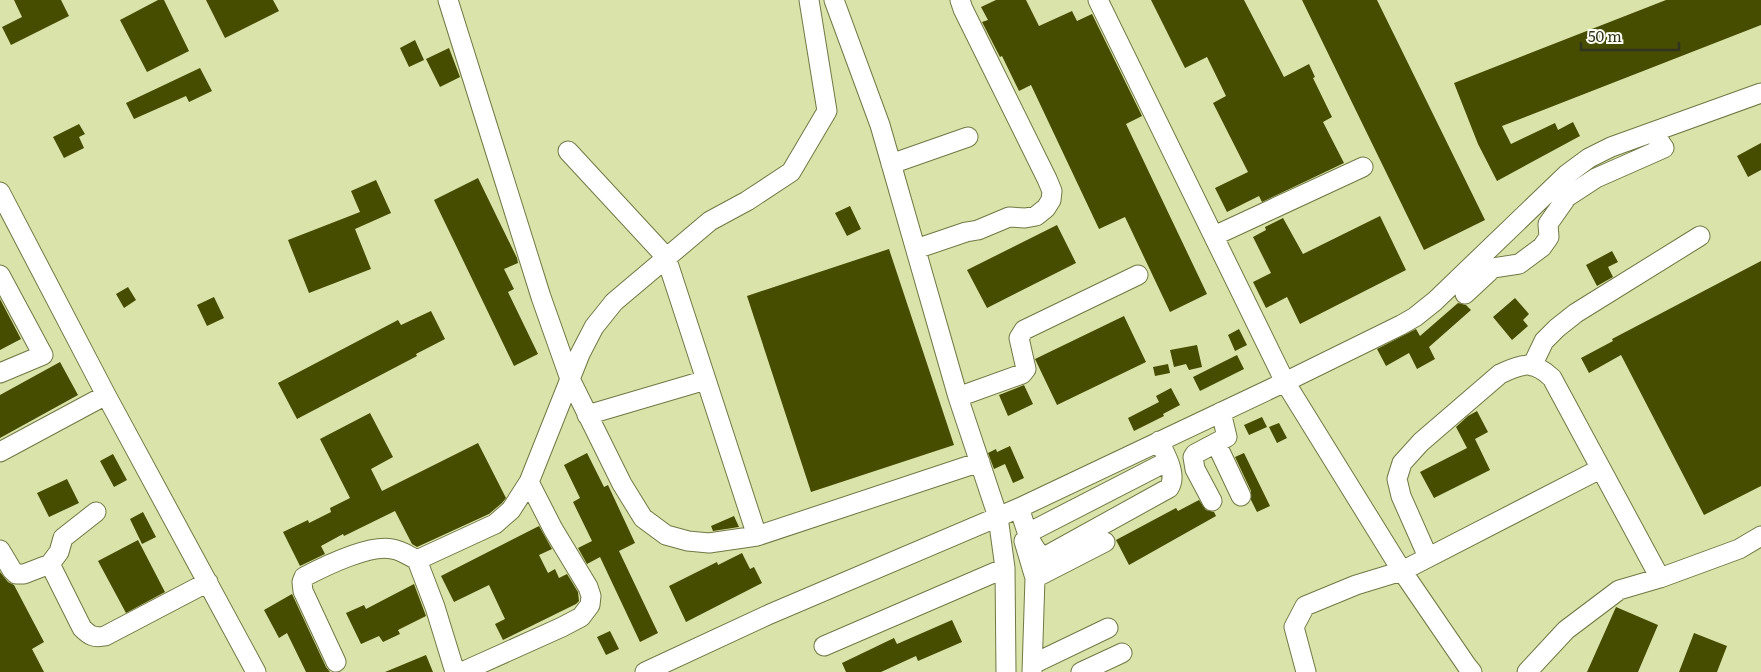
<svg xmlns="http://www.w3.org/2000/svg" width="1761" height="672" font-family="Literata,serif">
<style>
.building{fill:#464c00}
.lines{fill:none;stroke-linecap:round;stroke-linejoin:round}
.minor-casing{stroke:#717844;stroke-width:21}
.minor{stroke:#fff;stroke-width:19}
</style>
<rect width="100%" height="100%" fill="#dae3aa"/>
<!-- building -->
<path class="building" d="M14,0H61L69,16L11,45L2,27L22,17Z
M158,0H164L189,51L147,72L120,20Z
M206,0H273L279,11L225,38Z
M996,0H1026L1039,26L1072,11L1077,21L1092,14L1142,116L1126,124L1207,294L1170,312L1125,217L1099,229L1031,85L1019,91L1002,56L1000,57L982,22L988,20L981,7Z
M1151,0H1244L1284,77L1309,64L1315,77L1313,78L1332,117L1323,122L1344,163L1262,202L1259,196L1227,212L1215,188L1248,172L1213,103L1226,96L1207,57L1185,68Z
M1302,0H1377L1485,220L1424,250Z
M1666,0H1761V25L1502,126L1511,144L1555,123L1558,130L1573,122L1580,136L1497,181L1478,144L1454,83Z
M415,40L424,60L409,67L400,48Z
M449,48L460,77L440,87L426,59Z
M200,68L212,91L189,102L186,96L134,119L126,103Z
M79,124L85,134L79,137L84,148L64,158L53,137Z
M1761,143V170L1748,177L1737,156Z
M478,178L517,258L518,263L504,269L514,289L508,292L538,354L514,366L434,200Z
M376,180L391,213L355,229L371,269L309,293L288,240L360,212L351,191Z
M850,206L861,229L847,236L835,213Z
M1380,216L1406,270L1300,324L1287,297L1266,308L1253,282L1271,273L1253,237L1266,230L1265,227L1283,218L1303,254Z
M1057,225L1076,263L987,308L967,270Z
M889,249L954,445L811,492L747,296Z
M1612,251L1618,262L1608,267L1613,277L1597,286L1586,265Z
M1761,261V486L1704,515L1621,355L1589,373L1581,358L1613,341L1612,339Z
M128,287L136,300L124,308L116,294Z
M214,297L224,318L207,326L197,305Z
M1515,298L1529,314L1523,320L1528,326L1512,340L1493,317Z
M0,299L21,339L0,350Z
M1458,303L1466,305L1471,310L1429,347L1435,359L1417,369L1409,353L1386,366L1377,349L1416,329L1420,336Z
M431,311L445,339L416,354L417,356L297,419L278,383L398,320L401,325Z
M1124,316L1146,362L1057,405L1035,359Z
M1239,329L1247,345L1235,351L1228,335Z
M1197,345L1202,367L1189,370L1186,364L1174,367L1170,350Z
M1237,355L1244,369L1200,391L1193,377Z
M60,362L78,395L0,438V395Z
M1168,364L1170,373L1155,376L1153,367Z
M1024,385L1033,404L1008,416L999,395Z
M1171,388L1180,405L1163,414L1164,416L1134,431L1128,418L1159,402L1156,396Z
M1477,411L1488,432L1475,439L1490,470L1434,498L1420,472L1467,448L1456,427L1468,416Z
M370,413L393,457L371,469L382,491L478,443L506,498L502,503L489,514L417,547L412,544L395,511L344,536L343,534L321,546L325,554L300,566L283,532L308,520L309,523L331,512L330,508L350,498L320,439Z
M1262,417L1267,427L1249,435L1244,425Z
M1279,423L1287,438L1277,443L1269,427Z
M1010,446L1024,478L1013,483L1005,464L994,469L988,453L996,449L997,452Z
M587,453L604,487L608,485L635,543L619,551L658,633L640,642L600,557L587,564L578,548L592,541L573,502L580,498L564,465Z
M1244,453L1270,506L1257,512L1251,500V491L1235,457Z
M113,454L127,480L114,487L100,461Z
M67,479L79,503L49,517L37,493Z
M1199,500L1206,510L1214,512L1216,516L1129,565L1116,540L1176,508L1178,511Z
M143,512L156,537L142,544L130,519Z
M734,516L739,527L713,531L711,526Z
M539,526L552,549L539,555L548,573L555,569L559,578L567,574L578,592L579,601L576,604L503,640L495,624L505,619L489,585L454,602L441,576Z
M138,540L165,592L126,613L98,561Z
M742,553L750,569L754,567L762,583L686,622L669,586L717,562L718,565Z
M0,572L8,582L14,585L44,642L32,649L44,672H0Z
M414,584L426,616L398,630L400,634L383,642L379,636L361,644L346,613L364,605L366,609Z
M292,594L326,667L330,672H306L287,633L279,638L264,610Z
M1616,607L1658,625L1638,672H1587Z
M952,620L962,642L918,661L916,656L881,672H846L842,663L894,638L897,644Z
M610,631L619,649L606,655L597,637Z
M1694,633L1727,646L1717,672H1679Z
M426,655L433,672H385Z"/>
<g class="lines">
<!-- minor casing -->
<g class="minor-casing">
<path id="minor" d="M448,0L541,297L570,379L622,484L643,518L666,535L688,541L709,543L757,536
M834,0L880,125L958,397L998,517L1005,568L1006,672
M1098,0L1285,382L1402,571L1467,666L1472,672
M568,151L666,257L757,536L980,462
M891,164L968,137
M0,192L106,395L256,672
M1214,236L1363,167
M916,249L966,232L978,230L1009,217L1025,218L1036,216L1046,208L1051,200L1052,191L1047,179L963,9L960,0
M0,275L43,355L0,373
M1465,294L1493,268L1519,264L1542,247L1549,237L1548,224L1567,197L1596,178L1664,148L1653,132
M1532,366L1544,341L1557,328L1576,313L1700,236
M958,397L1022,374L1026,369L1019,338L1024,330L1138,275
M587,415L706,380
M1216,443L1241,496
M0,452L106,395
M1212,501L1195,469L1193,457L1195,454L1227,437L1221,412
M1019,508C1025,523 1029,548 1044,557L1046,556L1169,488C1178,475 1165,454 1159,441
M1028,533L1168,461
M1024,541L1035,578L1032,672
M0,550L12,570L16,574H24L50,564L82,628C90,636 94,638 105,636L208,582
M1428,557L1401,496L1397,479L1402,463L1421,442L1500,374C1522,363 1533,360 1552,378L1660,578
M417,560L435,607L455,672
M50,564L59,552L63,538L96,512
M1035,578L1105,542
M824,646L1005,568
M336,662L303,591L302,582L304,577C325,566 370,544 392,549C401,550 409,556 417,560L495,524L511,510L529,482L580,354L594,327L614,302L710,221L747,201L791,172L827,111L809,0
M1033,664L1108,628
M462,672L562,627L581,617L590,605L591,596L588,587L553,529L529,482
M645,672L770,614L1019,508L1285,382L1401,325L1415,317L1435,301L1566,175L1589,158L1611,147L1761,93
M1081,672L1122,653
M1306,672L1294,627L1305,606L1356,585L1402,571L1600,469
M1527,672L1566,630L1619,590L1660,578L1739,549L1761,536"/>
</g>
<!-- minor -->
<use href="#minor" class="minor"/>
</g>
<!-- scale -->
<path d="M1581 42v8h98v-8" fill="none" stroke="#31341e" stroke-width="2.5"/>
<text x="1588" y="42" font-size="15" fill="#31341e" stroke="#fdfff3" stroke-width="4" paint-order="stroke">50 m</text>
</svg>
